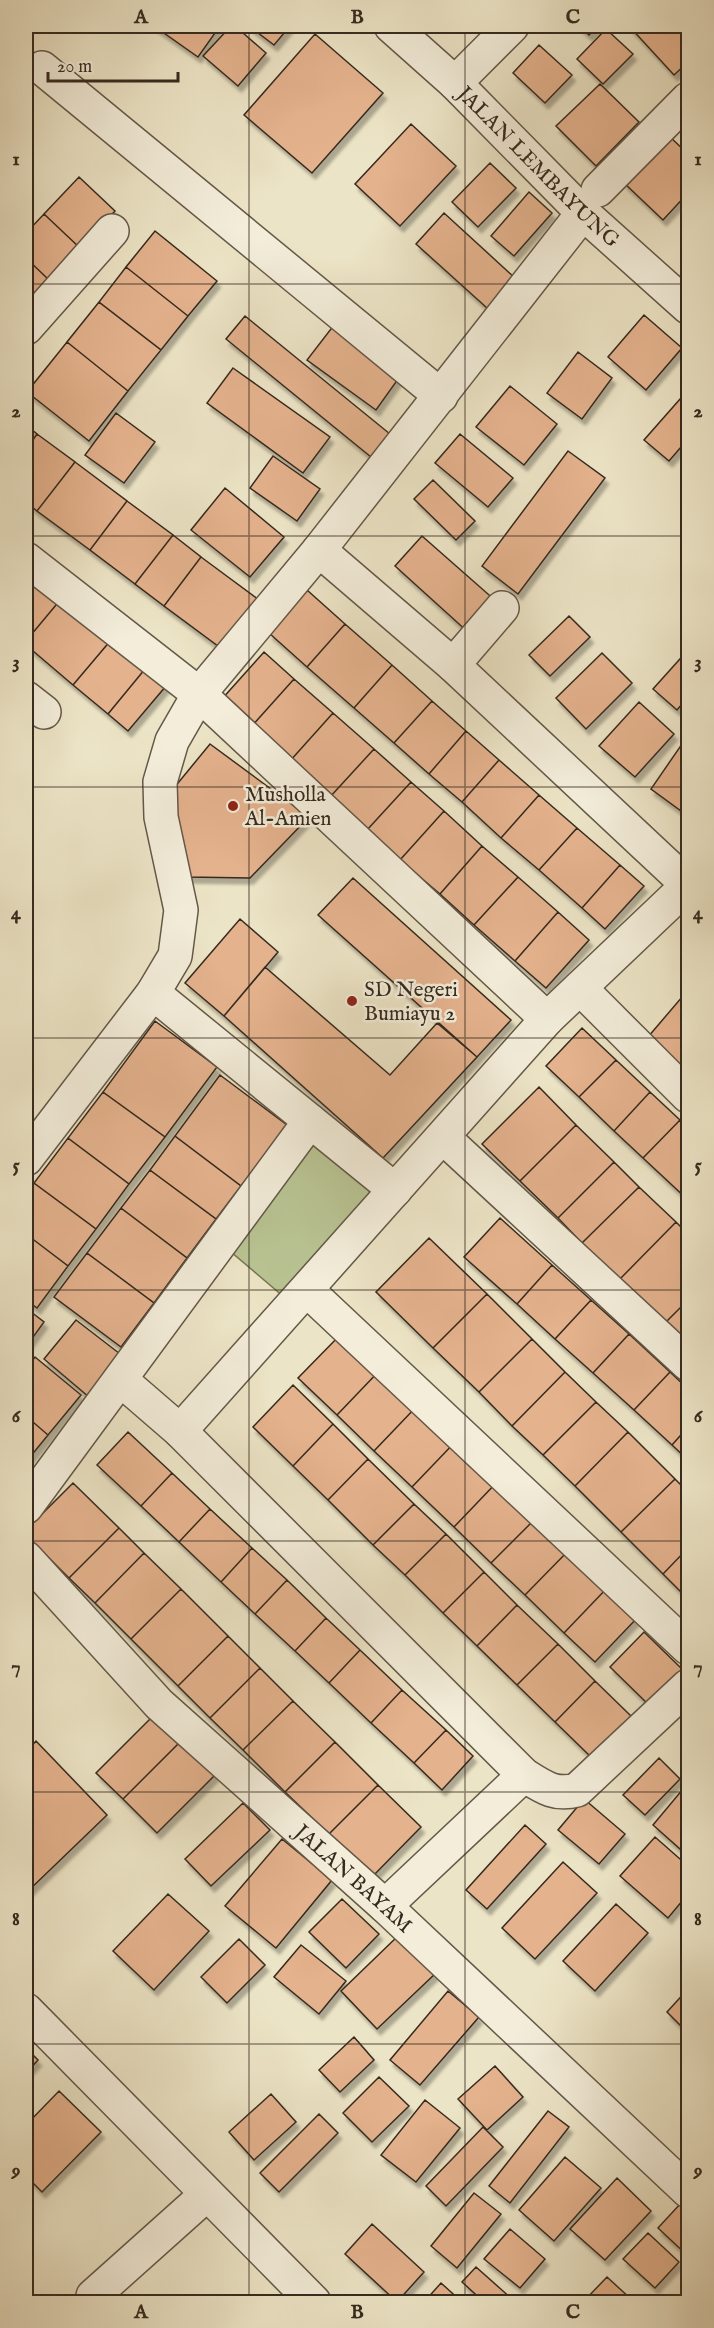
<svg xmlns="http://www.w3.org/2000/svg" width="714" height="2328" font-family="'IM FELL English',serif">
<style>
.green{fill:#b9c493;stroke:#787759;stroke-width:1.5}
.building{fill:#e4b28d;stroke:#362a1f;stroke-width:1.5;filter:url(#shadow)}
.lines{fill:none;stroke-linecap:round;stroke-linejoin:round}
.minor-casing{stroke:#645849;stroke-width:36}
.minor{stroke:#f3edda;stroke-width:33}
.grid{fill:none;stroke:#362a1f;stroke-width:1.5;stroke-opacity:0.55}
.poi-dot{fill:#8f2418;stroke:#f3edda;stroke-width:2}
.labels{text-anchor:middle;stroke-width:5;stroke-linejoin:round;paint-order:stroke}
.street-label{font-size:21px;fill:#362a1f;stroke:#f3edda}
.poi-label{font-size:21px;fill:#362a1f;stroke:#f3edda;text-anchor:start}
.neatline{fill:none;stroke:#362a1f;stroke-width:2}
.grid-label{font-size:20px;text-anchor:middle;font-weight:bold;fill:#362a1f}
</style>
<defs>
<filter id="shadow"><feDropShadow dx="3.5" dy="6" stdDeviation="1.5" flood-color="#0004"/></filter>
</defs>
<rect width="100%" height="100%" fill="#ece4c6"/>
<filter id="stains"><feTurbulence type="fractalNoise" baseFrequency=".00333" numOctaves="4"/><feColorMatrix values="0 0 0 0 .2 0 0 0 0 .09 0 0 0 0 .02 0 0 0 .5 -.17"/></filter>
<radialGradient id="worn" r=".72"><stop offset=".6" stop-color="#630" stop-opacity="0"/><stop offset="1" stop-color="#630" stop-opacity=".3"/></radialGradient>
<!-- green -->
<path class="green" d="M311,1137L377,1191L284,1297L230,1251Z"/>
<!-- building -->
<path class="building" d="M154,26H220L198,57Z
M231,26H235L266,53L238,86L203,56Z
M249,26H290L274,45Z
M579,26H598L589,35Z
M629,26H688V62L674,75Z
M606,29L633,54L603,84L577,59Z
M315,34L383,93L312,173L244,115Z
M539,45L572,75L545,103L513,73Z
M600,84L639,122L596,166L556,126Z
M411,124L456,166L400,226L355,184Z
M668,135L688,154V193L663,220L623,182Z
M490,163L516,188L478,227L452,202Z
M79,177L115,211L80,248L44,214Z
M529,192L552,213L514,256L491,236Z
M444,213L515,278L487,308L416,244Z
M44,214L80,248L49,280L26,258V233Z
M155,231L217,281L188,316L126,267Z
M26,258L49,280L26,305Z
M126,267L188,316L161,350L99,302Z
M99,302L161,350L128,391L67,342Z
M644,315L682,348L646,390L608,357Z
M245,316L390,434L371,457L226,339Z
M334,325L401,375L376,410L307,360Z
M67,342L128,391L89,441L27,392Z
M578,352L612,378L582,419L547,393Z
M233,368L330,437L303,473L207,403Z
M510,386L557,424L524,465L476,427Z
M688,390V439L669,461L644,440Z
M116,413L155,442L124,483L85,455Z
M26,425L37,434L26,450Z
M37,434L75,462L37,511L26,502V450Z
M460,434L513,478L488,507L435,463Z
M568,451L605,478L518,594L482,566Z
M273,456L320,489L297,521L250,488Z
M75,462L127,501L90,550L37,511Z
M433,480L475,521L456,540L414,499Z
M225,488L284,537L250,577L191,530Z
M127,501L173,535L135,584L90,550Z
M173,535L201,557L164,606L135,584Z
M422,536L497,602L469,633L395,566Z
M201,557L259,600L222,649L164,606Z
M26,569L61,599L26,641Z
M307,590L345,624L307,667L269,633Z
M61,599L111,640L73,685L26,645V641Z
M569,616L590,637L550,676L529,655Z
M345,624L392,665L354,708L307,667Z
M111,640L145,669L108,714L73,685Z
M688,650V697L677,710L653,689Z
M264,652L294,679L251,727L221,700Z
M602,653L632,683L586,729L556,698Z
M392,665L432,701L394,743L354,708Z
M145,669L166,686L128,731L108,714Z
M294,679L333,713L290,761L251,727Z
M432,701L466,731L429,774L394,743Z
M639,702L674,734L635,777L599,746Z
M333,713L374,749L330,797L290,761Z
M466,731L499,760L462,802L429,774Z
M210,744L309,817L250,878L187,877L169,794Z
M682,744L688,749V816L651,789Z
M374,749L411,782L367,830L330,797Z
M499,760L539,795L501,838L462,802Z
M411,782L444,811L400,860L367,830Z
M539,795L577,828L539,870L501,838Z
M444,811L482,846L440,894L400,860Z
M577,828L620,865L582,908L539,870Z
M482,846L518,877L474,925L440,894Z
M620,865L644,886L605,929L582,908Z
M518,877L558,912L515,961L474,925Z
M353,878L511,1020L477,1057L318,915Z
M558,912L589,940L546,988L515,961Z
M240,919L278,952L224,1016L185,983Z
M265,967L390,1075L437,1023L477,1057L383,1158L224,1016Z
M688,990V1073L648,1037Z
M155,1021L217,1067L165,1137L103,1092Z
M582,1028L616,1060L579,1097L546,1066Z
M616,1060L650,1092L614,1131L579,1097Z
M220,1075L287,1125L241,1186L175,1136Z
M539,1087L576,1125L520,1181L482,1144Z
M103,1092L165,1137L129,1184L68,1138Z
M650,1092L680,1120L643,1158L614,1131Z
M680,1120L688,1128L687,1199L643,1158Z
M576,1125L614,1162L558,1218L520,1181Z
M175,1136L241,1186L216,1219L150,1170Z
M68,1138L129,1184L96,1229L34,1183Z
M614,1162L639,1187L582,1243L558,1218Z
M150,1170L216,1219L187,1258L121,1208Z
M34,1183L96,1229L68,1266L26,1234V1195Z
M639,1187L676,1222L620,1279L582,1243Z
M121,1208L187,1258L154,1303L87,1253Z
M500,1218L552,1265L517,1304L464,1257Z
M676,1222L688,1234V1300L665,1323L620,1279Z
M26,1234L68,1266L37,1308L26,1300Z
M429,1238L487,1294L433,1348L376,1292Z
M87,1253L154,1303L121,1347L54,1297Z
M552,1265L591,1300L555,1339L517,1304Z
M487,1294L532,1339L479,1392L433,1348Z
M591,1300L629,1334L593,1373L555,1339Z
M688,1300V1347L665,1323Z
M26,1308L44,1322L26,1347Z
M76,1320L124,1357L89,1397L44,1359Z
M343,1332L381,1369L337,1415L298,1378Z
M629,1334L670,1372L634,1410L593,1373Z
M532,1339L565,1372L512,1426L479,1392Z
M35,1357L81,1395L48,1435L26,1416V1369Z
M381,1369L418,1405L374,1451L337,1415Z
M565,1372L596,1402L543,1455L512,1426Z
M670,1372L688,1389V1427L672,1445L634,1410Z
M293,1385L333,1424L293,1466L253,1427Z
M596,1402L628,1432L575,1486L543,1455Z
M418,1405L456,1441L412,1487L374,1451Z
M26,1416L48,1435L26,1462Z
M333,1424L368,1459L328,1500L293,1466Z
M688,1427V1460L672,1445Z
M128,1432L172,1473L141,1506L97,1465Z
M628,1432L675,1479L621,1532L575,1486Z
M456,1441L498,1481L454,1527L412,1487Z
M368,1459L414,1504L373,1545L328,1500Z
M172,1473L210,1509L179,1542L141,1506Z
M675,1479L688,1492V1548L663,1574L621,1532Z
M498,1481L536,1518L491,1563L454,1527Z
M73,1483L119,1528L69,1578L26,1535V1530Z
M414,1504L446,1534L405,1575L373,1545Z
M210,1509L252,1548L221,1582L179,1542Z
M536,1518L569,1550L525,1595L491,1563Z
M119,1528L144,1553L95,1603L69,1578Z
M446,1534L484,1572L443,1613L405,1575Z
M252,1548L287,1580L255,1614L221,1582Z
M688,1548V1599L663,1574Z
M569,1550L608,1587L564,1633L525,1595Z
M144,1553L181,1589L131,1639L95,1603Z
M484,1572L517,1605L477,1646L443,1613Z
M287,1580L326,1618L295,1651L255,1614Z
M608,1587L639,1616L595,1662L564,1633Z
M181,1589L228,1636L178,1686L131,1639Z
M517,1605L558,1644L517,1685L477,1646Z
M326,1618L360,1650L329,1683L295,1651Z
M644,1632L685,1672L651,1707L610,1667Z
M228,1636L260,1668L210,1718L178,1686Z
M558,1644L595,1681L555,1722L517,1685Z
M360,1650L402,1690L371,1723L329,1683Z
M260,1668L293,1701L243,1750L210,1718Z
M595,1681L631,1716L591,1757L555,1722Z
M402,1690L446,1730L414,1763L371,1723Z
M293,1701L335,1742L285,1792L243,1750Z
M155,1714L182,1740L123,1799L96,1773Z
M446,1730L473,1756L442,1790L414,1763Z
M182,1740L216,1774L157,1833L123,1799Z
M36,1741L107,1815L26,1893V1752Z
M335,1742L378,1785L329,1834L285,1792Z
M659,1758L680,1779L645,1815L623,1795Z
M688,1783V1856L653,1825Z
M378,1785L421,1827L372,1877L329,1834Z
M584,1799L625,1834L599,1864L558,1830Z
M243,1803L270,1830L211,1886L185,1859Z
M525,1825L546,1844L487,1909L466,1890Z
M655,1837L688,1866V1894L668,1918L620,1876Z
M282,1839L332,1880L276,1948L225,1906Z
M563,1862L597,1893L535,1959L502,1928Z
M168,1894L209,1931L154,1990L113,1951Z
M342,1899L379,1934L346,1968L309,1932Z
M616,1904L648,1933L595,1991L563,1961Z
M400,1934L437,1972L377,2029L341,1991Z
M239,1939L265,1965L227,2003L201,1977Z
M301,1945L346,1981L319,2014L274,1977Z
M688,1989V2033L667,2012Z
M448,1991L479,2017L420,2085L390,2060Z
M354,2037L374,2060L340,2092L319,2070Z
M26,2048L38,2060L26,2073Z
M495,2066L523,2097L487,2130L458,2099Z
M379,2077L409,2106L372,2142L343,2113Z
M59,2091L101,2132L42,2192L26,2176V2125Z
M271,2094L296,2122L254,2160L229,2132Z
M425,2100L460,2128L416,2182L381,2155Z
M548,2111L569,2127L510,2203L489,2186Z
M319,2114L338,2133L279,2192L260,2173Z
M483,2127L503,2147L446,2206L426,2186Z
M565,2157L601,2188L554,2241L519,2210Z
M617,2178L651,2211L605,2260L570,2229Z
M474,2193L501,2214L457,2268L431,2246Z
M681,2203L688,2210V2256L658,2228Z
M372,2224L424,2272L397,2302L345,2254Z
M510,2229L545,2259L520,2288L484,2259Z
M648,2233L679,2262L655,2288L623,2259Z
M476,2267L512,2299L509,2302H484L462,2282Z
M607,2277L632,2300L630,2302H583Z
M441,2283L462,2302H424Z"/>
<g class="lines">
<!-- minor casing -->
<g class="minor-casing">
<g id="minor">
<path id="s1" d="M391,26L455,83L583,213L688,307"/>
<path d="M42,68L441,396"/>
<path d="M455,83L512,26"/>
<path d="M598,190L688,99"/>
<path d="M26,328L112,231"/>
<path d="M26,559L199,694L547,1019"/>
<path d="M453,665L502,608"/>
<path d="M26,698L44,712"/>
<path d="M580,988L688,1096"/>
<path d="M153,993L395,1190"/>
<path d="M444,1138L688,1364"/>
<path d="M26,1159L153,993L175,956L181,910L161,817L160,782L172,741L199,694L319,550L583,213"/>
<path d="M307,1290L688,1648"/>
<path d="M121,1380L180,1431L524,1775C543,1787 555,1796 577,1790L688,1686"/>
<path d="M180,1431L547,1019L688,885L453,665L319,550"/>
<path d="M26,1507L310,1121"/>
<path id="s2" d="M26,1558L159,1704L385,1906L688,2191"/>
<path d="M385,1906L524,1775"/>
<path d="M26,2010L314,2302"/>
<path d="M93,2296L207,2194"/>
</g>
</g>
<!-- minor -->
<use href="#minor" class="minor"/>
</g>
<!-- grid -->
<path class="grid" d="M249,26V2302M465,26V2302M26,284H688M26,536H688M26,787H688M26,1038H688M26,1290H688M26,1541H688M26,1792H688M26,2044H688"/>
<!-- markers -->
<g class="poi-dot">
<circle cx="233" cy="806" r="6"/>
<circle cx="352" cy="1001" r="6"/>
</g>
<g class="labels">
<!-- street labels -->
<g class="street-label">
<text dy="7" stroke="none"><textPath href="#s1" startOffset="204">JALAN LEMBAYUNG</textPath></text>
<text dy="7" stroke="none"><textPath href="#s2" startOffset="459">JALAN BAYAM</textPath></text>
</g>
<!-- poi labels -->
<g class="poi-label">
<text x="245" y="801">Musholla<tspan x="245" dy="24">Al-Amien</tspan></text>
<text x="364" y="996">SD Negeri<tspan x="364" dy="24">Bumiayu 2</tspan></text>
</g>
</g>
<!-- margin -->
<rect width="714" height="2328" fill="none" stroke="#ece4c6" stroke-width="66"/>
<!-- scale -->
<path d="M48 72v9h130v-9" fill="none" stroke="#362a1f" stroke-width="3"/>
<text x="57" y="72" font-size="18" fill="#362a1f" stroke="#f3edda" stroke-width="4.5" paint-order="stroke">20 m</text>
<rect x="33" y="33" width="648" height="2262" class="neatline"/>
<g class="grid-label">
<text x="141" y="23">A</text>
<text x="357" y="23">B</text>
<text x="573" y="23">C</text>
<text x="16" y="165">1</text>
<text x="698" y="165">1</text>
<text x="16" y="417">2</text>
<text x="698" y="417">2</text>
<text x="16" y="668">3</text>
<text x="698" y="668">3</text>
<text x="16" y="919">4</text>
<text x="698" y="919">4</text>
<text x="16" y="1171">5</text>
<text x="698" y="1171">5</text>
<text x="16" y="1422">6</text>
<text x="698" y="1422">6</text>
<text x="16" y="1673">7</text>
<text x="698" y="1673">7</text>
<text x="16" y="1925">8</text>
<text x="698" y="1925">8</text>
<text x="16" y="2176">9</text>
<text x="698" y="2176">9</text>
<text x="141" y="2318">A</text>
<text x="357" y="2318">B</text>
<text x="573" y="2318">C</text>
</g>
<rect width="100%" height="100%" filter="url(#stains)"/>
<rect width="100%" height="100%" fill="url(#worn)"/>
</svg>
